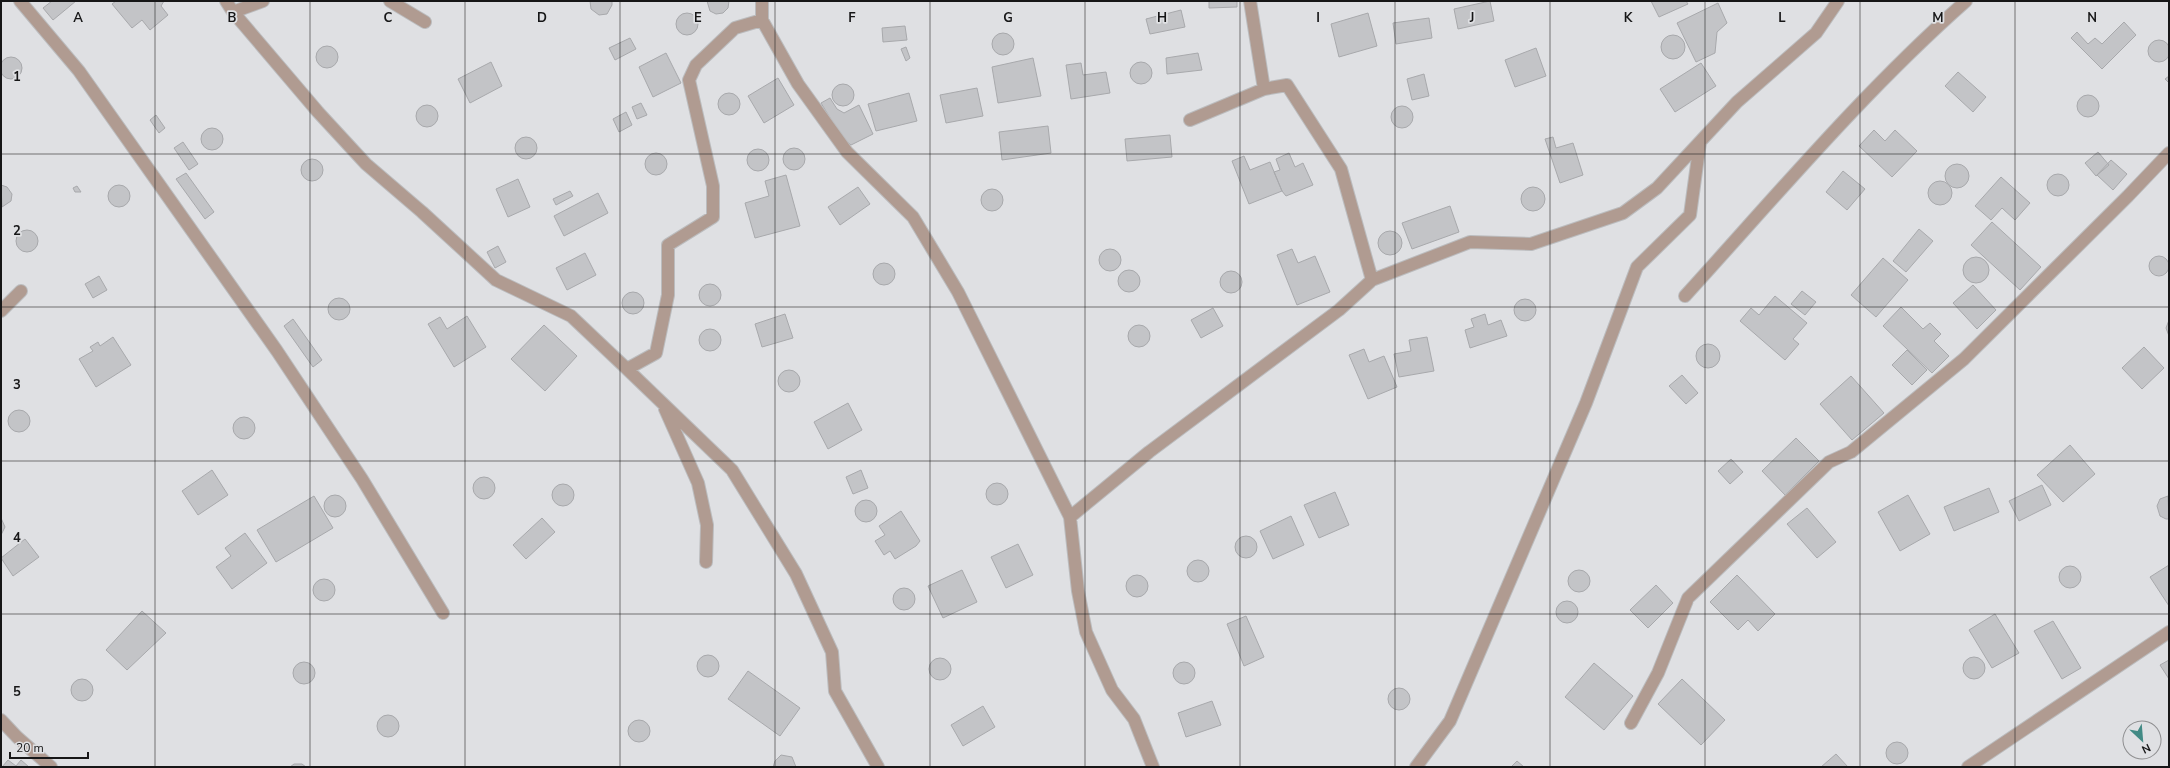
<svg xmlns="http://www.w3.org/2000/svg" width="2170" height="768" font-family="'Nunito Sans',sans-serif">
<style>
.building{fill:#c3c4c7;stroke:#a8a9ac}
.lines{fill:none;stroke-linecap:round;stroke-linejoin:round}
.minor-casing{stroke:#bbbcbe;stroke-width:14}
.minor{stroke:#b09b91;stroke-width:12}
.grid{fill:none;stroke:#161617;stroke-width:1;stroke-opacity:0.55}
.grid-label{font-size:13px;text-anchor:middle;font-weight:bold;fill:#161617;stroke:#dfe0e3;stroke-width:3.5;stroke-linejoin:round;paint-order:stroke}
</style>
<rect width="100%" height="100%" fill="#dfe0e3"/>
<!-- building -->
<path class="building" d="M52,1H76L53,20L43,8Z
M116,1H164L161,6L168,15L150,30L142,20L132,28L112,4Z
M590,1H612V5L607,14L599,15L591,9Z
M707,1H729L728,8L723,13L716,14L710,11Z
M1209,1H1237V7L1209,8Z
M1490,1L1494,21L1458,29L1454,9Z
M1651,1H1686L1688,4L1659,17Z
M1718,3L1727,23L1717,32L1715,53L1696,62L1677,23Z
M1181,10L1185,27L1150,34L1146,19Z
M676 24a11 11 0 1 1 22 0a11 11 0 1 1-22 0Z
M1368,13L1377,46L1339,57L1331,24Z
M1429,18L1432,38L1396,44L1393,23Z
M2124,22L2136,35L2102,69L2071,38L2077,32L2088,44L2095,38L2102,44Z
M905,26L907,40L883,42L882,28Z
M992 44a11 11 0 1 1 22 0a11 11 0 1 1-22 0Z
M1661 47a12 12 0 1 1 24 0a12 12 0 1 1-24 0Z
M630,38L636,49L615,60L609,48Z
M2148 51a11 11 0 1 1 22 0a11 11 0 1 1-22 0Z
M316 57a11 11 0 1 1 22 0a11 11 0 1 1-22 0Z
M906,47L910,58L906,61L901,49Z
M1536,48L1546,76L1515,87L1505,60Z
M666,53L681,83L653,97L639,67Z
M1198,53L1202,70L1167,74L1166,58Z
M0 68a11 11 0 1 1 22 0a11 11 0 1 1-22 0Z
M1033,58L1041,96L998,103L992,67Z
M1130 73a11 11 0 1 1 22 0a11 11 0 1 1-22 0Z
M491,62L502,86L470,103L458,79Z
M1081,63L1083,75L1106,72L1110,93L1071,99L1066,65Z
M1701,63L1716,86L1675,112L1660,89Z
M1958,72L1986,97L1973,112L1945,86Z
M1424,74L1429,96L1412,100L1407,79Z
M2169,76V83L2165,79Z
M778,78L794,105L764,123L748,96Z
M832 95a11 11 0 1 1 22 0a11 11 0 1 1-22 0Z
M977,88L983,116L946,123L940,95Z
M718 104a11 11 0 1 1 22 0a11 11 0 1 1-22 0Z
M909,93L917,121L876,131L868,104Z
M2077 106a11 11 0 1 1 22 0a11 11 0 1 1-22 0Z
M830,98L837,109L844,113L859,105L873,134L851,145L841,136L821,103Z
M641,103L647,115L637,119L632,107Z
M416 116a11 11 0 1 1 22 0a11 11 0 1 1-22 0Z
M1391 117a11 11 0 1 1 22 0a11 11 0 1 1-22 0Z
M626,112L632,125L619,132L613,119Z
M156,115L165,128L159,133L150,120Z
M1048,126L1051,153L1002,160L999,132Z
M201 139a11 11 0 1 1 22 0a11 11 0 1 1-22 0Z
M1874,130L1885,141L1895,130L1917,151L1892,177L1859,146Z
M1170,135L1172,157L1127,161L1125,139Z
M515 148a11 11 0 1 1 22 0a11 11 0 1 1-22 0Z
M1553,137L1556,148L1573,143L1583,175L1560,183L1545,139Z
M183,142L198,164L189,170L174,148Z
M783 159a11 11 0 1 1 22 0a11 11 0 1 1-22 0Z
M747 160a11 11 0 1 1 22 0a11 11 0 1 1-22 0Z
M2098,152L2109,165L2096,176L2085,163Z
M645 164a11 11 0 1 1 22 0a11 11 0 1 1-22 0Z
M1289,153L1295,167L1303,163L1313,185L1286,196L1282,191L1274,172L1280,170L1276,159Z
M1244,156L1250,170L1270,162L1282,191L1249,204L1232,161Z
M301 170a11 11 0 1 1 22 0a11 11 0 1 1-22 0Z
M2111,160L2127,174L2113,190L2097,175Z
M1945 176a12 12 0 1 1 24 0a12 12 0 1 1-24 0Z
M1843,171L1865,189L1847,210L1826,192Z
M186,173L214,212L205,219L176,179Z
M2047 185a11 11 0 1 1 22 0a11 11 0 1 1-22 0Z
M786,175L800,226L755,238L745,203L769,196L765,181Z
M2001,177L2030,203L2015,220L2002,208L1991,220L1975,206Z
M518,179L530,207L508,217L496,189Z
M1928 193a12 12 0 1 1 24 0a12 12 0 1 1-24 0Z
M108 196a11 11 0 1 1 22 0a11 11 0 1 1-22 0Z
M1,185L7,187L12,194L11,201L2,207Z
M77,186L81,192H75L73,188Z
M1521 199a12 12 0 1 1 24 0a12 12 0 1 1-24 0Z
M858,187L870,204L840,225L828,207Z
M981 200a11 11 0 1 1 22 0a11 11 0 1 1-22 0Z
M570,191L573,196L556,205L553,199Z
M598,193L608,213L564,236L554,216Z
M1450,206L1459,232L1412,249L1402,223Z
M1992,222L2041,267L2020,290L1971,245Z
M1919,229L1933,241L1906,272L1893,261Z
M16 241a11 11 0 1 1 22 0a11 11 0 1 1-22 0Z
M1378 243a12 12 0 1 1 24 0a12 12 0 1 1-24 0Z
M498,246L506,262L495,268L487,252Z
M1099 260a11 11 0 1 1 22 0a11 11 0 1 1-22 0Z
M1292,249L1298,263L1315,256L1330,292L1297,305L1277,255Z
M585,253L596,275L567,290L556,268Z
M2149 266a10 10 0 1 1 20 0a10 10 0 1 1-20 0Z
M1963 270a13 13 0 1 1 26 0a13 13 0 1 1-26 0Z
M1883,258L1908,280L1876,317L1851,295Z
M873 274a11 11 0 1 1 22 0a11 11 0 1 1-22 0Z
M1118 281a11 11 0 1 1 22 0a11 11 0 1 1-22 0Z
M1220 282a11 11 0 1 1 22 0a11 11 0 1 1-22 0Z
M99,276L107,290L93,298L85,284Z
M699 295a11 11 0 1 1 22 0a11 11 0 1 1-22 0Z
M1973,285L1996,310L1977,329L1953,303Z
M1802,291L1816,302L1805,315L1791,304Z
M622 303a11 11 0 1 1 22 0a11 11 0 1 1-22 0Z
M1775,296L1807,323L1793,339L1799,344L1785,360L1740,321L1751,308L1759,315Z
M328 309a11 11 0 1 1 22 0a11 11 0 1 1-22 0Z
M1514 310a11 11 0 1 1 22 0a11 11 0 1 1-22 0Z
M1901,307L1923,329L1930,323L1941,334L1934,341L1949,356L1932,373L1883,326Z
M1213,308L1223,326L1201,338L1191,320Z
M785,314L793,338L762,347L755,324Z
M1485,314L1488,325L1501,320L1507,336L1470,348L1465,330L1474,327L1471,319Z
M467,316L486,347L454,367L428,324L440,317L447,329Z
M293,319L322,360L313,367L284,326Z
M2169,320V336L2166,328Z
M1128 336a11 11 0 1 1 22 0a11 11 0 1 1-22 0Z
M544,325L577,356L545,391L511,359Z
M699 340a11 11 0 1 1 22 0a11 11 0 1 1-22 0Z
M113,337L131,365L96,387L79,359L93,351L90,347L98,342L100,346Z
M1427,337L1434,371L1399,377L1394,354L1411,351L1409,340Z
M1696 356a12 12 0 1 1 24 0a12 12 0 1 1-24 0Z
M2144,347L2164,368L2142,389L2122,368Z
M1364,349L1369,362L1384,356L1397,387L1368,399L1349,355Z
M1907,350L1927,370L1912,385L1892,365Z
M778 381a11 11 0 1 1 22 0a11 11 0 1 1-22 0Z
M1682,375L1698,393L1686,404L1669,386Z
M1851,376L1884,413L1852,440L1820,404Z
M848,403L862,430L828,449L814,422Z
M8 421a11 11 0 1 1 22 0a11 11 0 1 1-22 0Z
M233 428a11 11 0 1 1 22 0a11 11 0 1 1-22 0Z
M1796,438L1819,461L1785,495L1762,471Z
M2070,445L2095,474L2063,502L2037,475Z
M1731,459L1743,472L1730,484L1718,471Z
M212,470L228,495L198,515L182,491Z
M861,470L868,488L853,494L846,477Z
M473 488a11 11 0 1 1 22 0a11 11 0 1 1-22 0Z
M986 494a11 11 0 1 1 22 0a11 11 0 1 1-22 0Z
M552 495a11 11 0 1 1 22 0a11 11 0 1 1-22 0Z
M2042,485L2051,505L2019,521L2009,501Z
M1989,488L1999,512L1954,531L1944,507Z
M1335,492L1349,525L1319,538L1304,505Z
M324 506a11 11 0 1 1 22 0a11 11 0 1 1-22 0Z
M1908,495L1930,534L1900,551L1878,512Z
M314,496L333,528L276,562L257,530Z
M2168,496L2169,519H2166L2160,516L2157,506L2160,499Z
M855 511a11 11 0 1 1 22 0a11 11 0 1 1-22 0Z
M1807,508L1836,542L1817,558L1787,524Z
M901,511L920,541L916,546L895,559L890,551L884,555L875,541L885,535L879,526Z
M1291,516L1304,545L1273,559L1260,531Z
M1,518L5,527L1,535Z
M542,518L555,532L526,559L513,545Z
M245,533L267,563L232,589L216,567L231,556L225,548Z
M1235 547a11 11 0 1 1 22 0a11 11 0 1 1-22 0Z
M25,539L39,557L13,576L1,558Z
M1018,544L1033,575L1006,588L991,557Z
M1187 571a11 11 0 1 1 22 0a11 11 0 1 1-22 0Z
M2169,565V606L2150,577Z
M2059 577a11 11 0 1 1 22 0a11 11 0 1 1-22 0Z
M1568 581a11 11 0 1 1 22 0a11 11 0 1 1-22 0Z
M962,570L977,602L943,618L928,586Z
M1126 586a11 11 0 1 1 22 0a11 11 0 1 1-22 0Z
M1737,575L1775,614L1758,631L1748,620L1738,630L1710,602Z
M313 590a11 11 0 1 1 22 0a11 11 0 1 1-22 0Z
M1656,585L1673,603L1648,628L1630,610Z
M893 599a11 11 0 1 1 22 0a11 11 0 1 1-22 0Z
M1556 612a11 11 0 1 1 22 0a11 11 0 1 1-22 0Z
M142,611L166,633L127,670L106,650Z
M1995,614L2019,653L1992,668L1969,630Z
M1246,616L1264,657L1244,666L1227,624Z
M2053,621L2081,668L2062,679L2034,631Z
M697 666a11 11 0 1 1 22 0a11 11 0 1 1-22 0Z
M1963 668a11 11 0 1 1 22 0a11 11 0 1 1-22 0Z
M929 669a11 11 0 1 1 22 0a11 11 0 1 1-22 0Z
M2169,660V679L2160,665Z
M293 673a11 11 0 1 1 22 0a11 11 0 1 1-22 0Z
M1173 673a11 11 0 1 1 22 0a11 11 0 1 1-22 0Z
M1594,663L1633,696L1604,730L1565,697Z
M748,671L800,708L780,736L728,699Z
M71 690a11 11 0 1 1 22 0a11 11 0 1 1-22 0Z
M1682,679L1725,720L1701,745L1658,704Z
M1388 699a11 11 0 1 1 22 0a11 11 0 1 1-22 0Z
M1212,701L1221,725L1186,737L1178,713Z
M983,706L995,727L963,746L951,725Z
M377 726a11 11 0 1 1 22 0a11 11 0 1 1-22 0Z
M628 731a11 11 0 1 1 22 0a11 11 0 1 1-22 0Z
M1886 753a11 11 0 1 1 22 0a11 11 0 1 1-22 0Z
M1836,754L1848,767H1821Z
M781,755L792,757L796,767H773L775,761Z
M8,760L16,766L21,760L29,767H2Z
M1517,761L1524,767H1511Z
M294,764H302L306,767H290Z"/>
<g class="lines">
<!-- minor casing -->
<g class="minor-casing">
<path id="minor" d="M20,1L79,71L277,351L362,479L443,613
M226,1L233,12L318,112L366,164L422,212L496,280L571,316L627,369L656,353L668,295V245L713,217V186L689,80L696,65L735,28L762,20
M390,1L425,22
M762,1V20L798,84L847,152L913,217L958,292L1070,517L1078,591L1086,632L1112,690L1134,719L1153,767
M1250,1L1264,89L1287,85L1341,169L1372,280
M233,12L263,1
M1190,120L1264,89
M1685,296C1776,196 1864,91 1966,1
M1,311L21,291
M627,369L732,470L796,574L832,652L835,691L878,767
M665,409L698,483L707,525L706,562
M1070,517L1149,452L1339,310L1372,280L1470,242L1531,244L1623,213L1657,188L1737,102L1816,33L1838,1
M1,720L17,737L51,767
M1631,723L1658,673L1688,598L1829,462L1851,452L1964,359L2128,196L2169,153
M1416,767L1450,721L1586,403L1637,267L1690,215L1700,142
M1968,767L2169,632"/>
</g>
<!-- minor -->
<use href="#minor" class="minor"/>
</g>
<!-- grid -->
<path class="grid" d="M155,1V767M310,1V767M465,1V767M620,1V767M775,1V767M930,1V767M1085,1V767M1240,1V767M1395,1V767M1550,1V767M1705,1V767M1860,1V767M2015,1V767M1,154H2169M1,307H2169M1,461H2169M1,614H2169"/>
<g class="grid-label">
<text x="78" y="22">A</text>
<text x="232" y="22">B</text>
<text x="388" y="22">C</text>
<text x="542" y="22">D</text>
<text x="698" y="22">E</text>
<text x="852" y="22">F</text>
<text x="1008" y="22">G</text>
<text x="1162" y="22">H</text>
<text x="1318" y="22">I</text>
<text x="1472" y="22">J</text>
<text x="1628" y="22">K</text>
<text x="1782" y="22">L</text>
<text x="1938" y="22">M</text>
<text x="2092" y="22">N</text>
<text x="17" y="81">1</text>
<text x="17" y="235">2</text>
<text x="17" y="389">3</text>
<text x="17" y="542">4</text>
<text x="17" y="696">5</text>
</g>
<!-- border -->
<rect width="2170" height="768" fill="none" stroke="#161617" stroke-width="4"/>
<!-- north arrow -->
<g transform="translate(2142 740) rotate(154)"><circle r="19" fill="#dfe0e3" stroke="#8f8f91"/>
<path d="M0-3L7 15L0 10L-7 15Z" fill="#428a85"/>
<text y="-6" font-size="11" font-weight="bold" text-anchor="middle" fill="#161617">N</text>
</g>
<!-- scale -->
<path d="M10 752v6h78v-6" fill="none" stroke="#161617" stroke-width="2"/>
<text x="16" y="752" font-size="12" fill="#161617" stroke="#dfe0e3" stroke-width="3" paint-order="stroke">20 m</text>
</svg>
